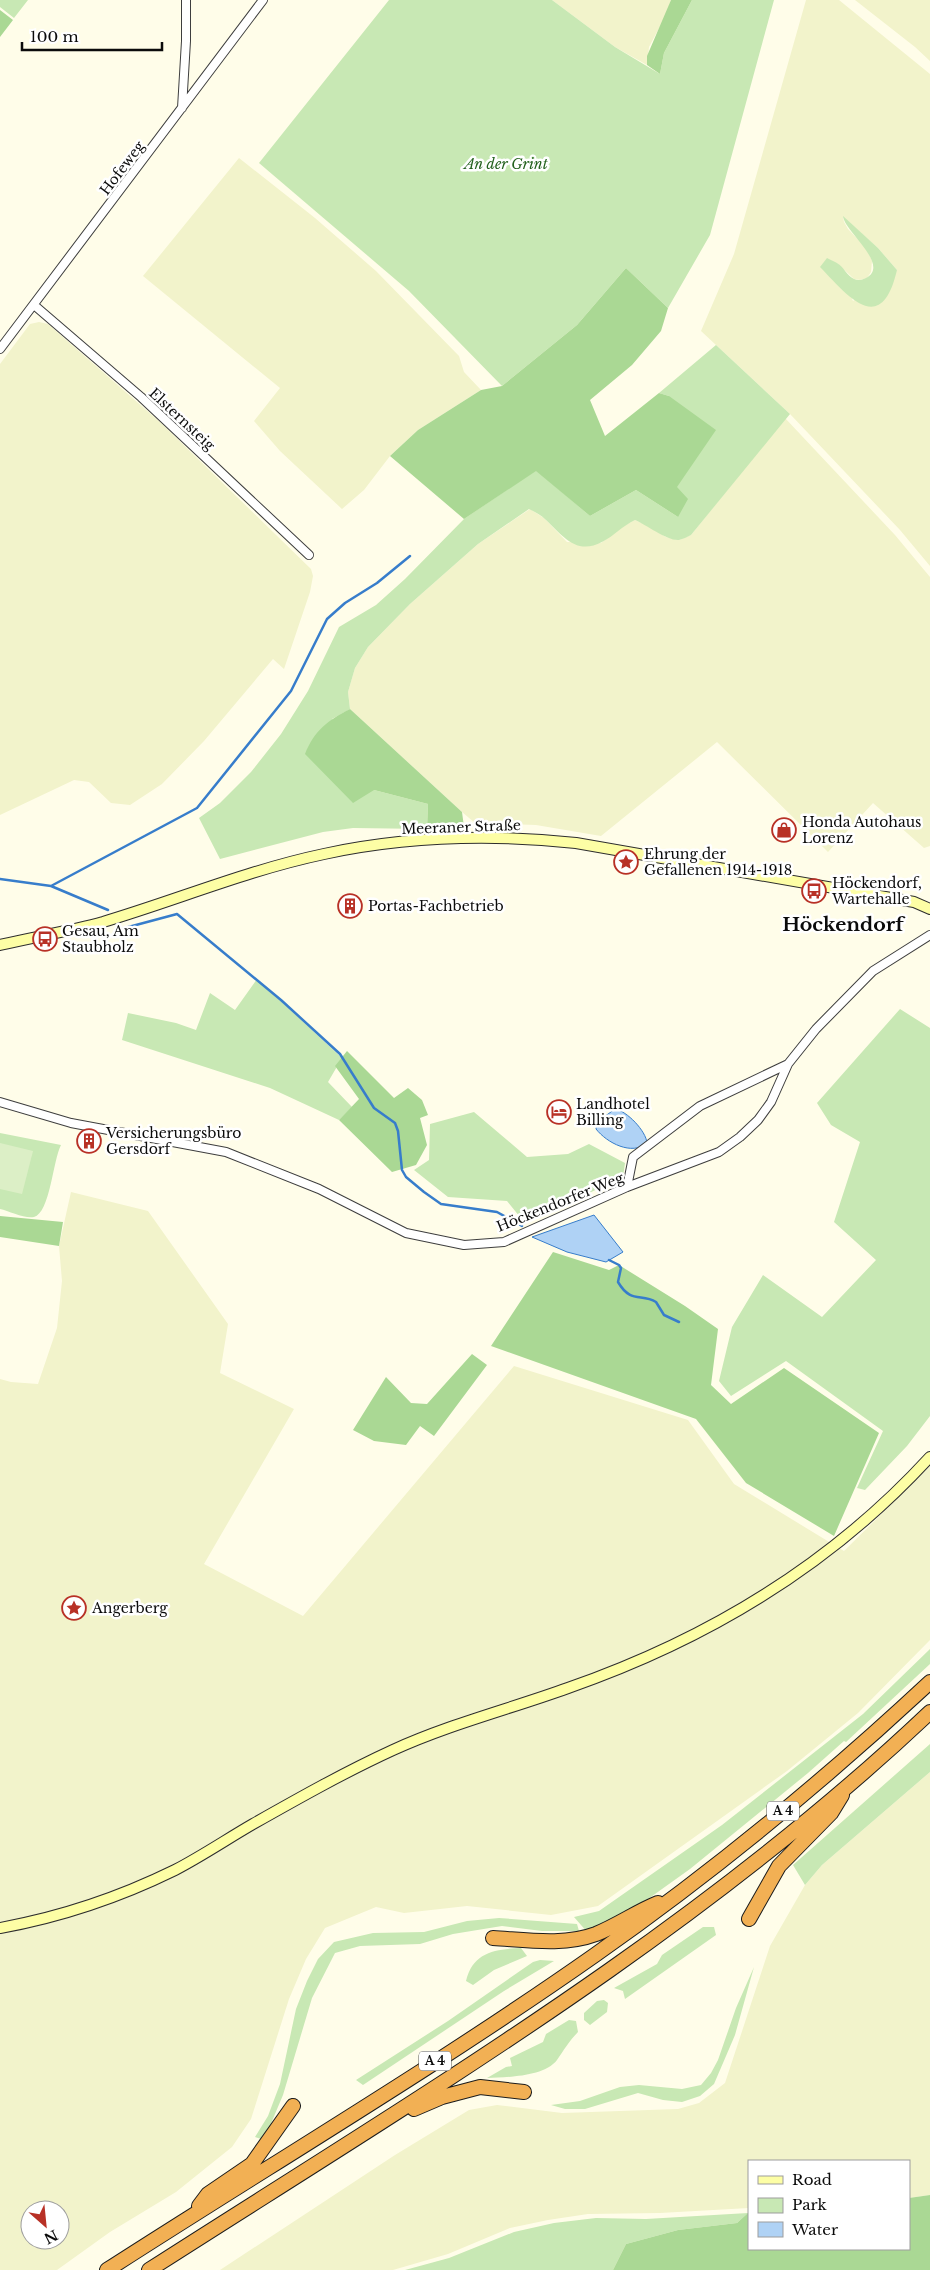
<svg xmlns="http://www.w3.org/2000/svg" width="930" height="2270" font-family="'Libre Baskerville',serif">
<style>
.farmland{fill:#f2f3cb;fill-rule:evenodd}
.green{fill:#c8e8b4}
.forest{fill:#aad894}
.pitch{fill:#dcefc6}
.water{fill:#afd2f5;stroke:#377dcb}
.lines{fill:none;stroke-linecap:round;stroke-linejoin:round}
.stream{stroke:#377dcb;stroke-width:2.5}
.street-casing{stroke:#3e3e3e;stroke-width:10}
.secondary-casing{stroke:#2d2d2d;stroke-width:12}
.highway-casing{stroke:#1c1c1c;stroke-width:16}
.street{stroke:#fff;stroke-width:8}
.secondary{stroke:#fdfea5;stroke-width:10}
.highway{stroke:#f2b054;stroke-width:14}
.labels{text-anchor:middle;stroke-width:5;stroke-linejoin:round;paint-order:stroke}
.shield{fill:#fff;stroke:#545454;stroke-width:1}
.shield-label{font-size:12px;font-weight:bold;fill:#0b0b0b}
.park-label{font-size:14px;font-style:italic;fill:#23611d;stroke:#fff}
.street-label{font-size:14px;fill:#0b0b0b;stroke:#fff}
.poi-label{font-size:14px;fill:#0b0b0b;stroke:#fff;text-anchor:start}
.district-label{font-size:19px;font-weight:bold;fill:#0b0b0b;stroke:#fff}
</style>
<rect width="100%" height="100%" fill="#fffde9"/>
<!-- farmland -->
<path class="farmland" d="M552,0H671L665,17L649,47L647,65L615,47Z
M806,0H839L930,74V566L900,530L790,414L701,331L734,254ZM843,217L878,248L897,270L853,301L837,263L854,279L860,280L867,278L871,272L872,261L868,250L848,229L844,222Z
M855,0H930V61L915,47Z
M239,158L315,218L376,271L459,356L464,372L481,390L418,430L390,456L364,490L342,509L280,451L254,421L280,388L143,276Z
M39,322L48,324L161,423L311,569L313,576L310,592L284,669L273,659L204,741L162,784L130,805L111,803L89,782L74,780L0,815V364L30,324Z
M785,418L895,535L930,577V846L924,848L873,803L828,852L717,742L601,836L536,825L475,823L462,812L350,709L348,692L355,668L368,647L410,604L478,544L530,509L544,518L567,542L601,543L623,526L635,520L648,526L666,537L679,540L691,535Z
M71,1192L148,1211L228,1324L220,1373L294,1409L204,1564L303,1616L514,1366L688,1420L734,1484L844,1551L930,1466V1640L858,1713L787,1771L598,1906L551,1915L467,1906L404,1913L376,1907L325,1928L306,1959L289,1999L251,2119L232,2147L176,2192L110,2232L57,2270H0V1379L11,1382L38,1384L57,1328L62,1281L59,1246ZM30,2210H60V2240H30Z
M930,1772V2195L909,2198V2161H749V2208L660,2213L588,2214L548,2220L510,2228L448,2254L393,2270H220L395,2155L469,2110L497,2105L562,2113L678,2109L699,2103L725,2083L770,1946L805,1885L822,1865Z"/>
<!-- green -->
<path class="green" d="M0,0H28L14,18L0,7Z
M389,0H552L615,47L660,74L664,53L692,0H774L710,235L668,308L626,268L577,325L502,386L409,291L259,163Z
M843,216L878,248L897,270C881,338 848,296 820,267L827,258C830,260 834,261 837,263C844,267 847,276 854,279C858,281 862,280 866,278C891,265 844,231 843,216Z
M716,345L790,414L691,535C687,537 683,539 679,540C667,541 647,525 635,520C622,526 614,536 602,542C576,556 562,535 546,520C541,515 535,512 529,509L478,544L410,604L368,647L355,668L348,692L350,709L332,719L374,790L428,804L427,829L353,828L323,832L220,859L199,818L220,803L251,772L281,734L308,691L339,627L376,605L405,579L464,519L536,470L590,516L636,490L678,517L669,396L659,393Z
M257,979L342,1058L328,1082L352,1107L339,1120L270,1088L122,1040L128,1013L176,1023L196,1030L210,993L235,1010Z
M900,1009L930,1028V1416L907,1446L865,1490L857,1488L883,1431L786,1361L731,1396L719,1381L732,1327L763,1275L822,1317L876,1260L834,1222L860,1142L831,1125L817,1103Z
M474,1112L527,1157L568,1154L589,1144L625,1163L623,1177L587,1194L520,1217L507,1201L448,1197L414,1170L429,1160L430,1124Z
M0,1133L61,1145C53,1160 50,1213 34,1217C25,1219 9,1211 0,1209Z
M930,1649V1664L846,1742L844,1741L808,1773L690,1869L627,1914L588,1933L574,1917L599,1911L722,1825L863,1714Z
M930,1744V1772L822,1865L805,1885L793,1865Z
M499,1918L577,1924L579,1931H542L502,1926L453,1934L420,1944L360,1946L335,1953L312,1998L283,2095L264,2140L255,2137L268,2116L280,2084L296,2009L307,1981L318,1959L334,1942L373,1933L424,1932L467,1921Z
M703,1927H714L716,1935L625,1999L623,1991L614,1988L657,1964L662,1955Z
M521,1948L527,1956L494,1970L473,1985L466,1981C473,1952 495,1949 521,1948Z
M540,1960L554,1961L504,1991L363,2085L356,2080L448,2021L533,1962Z
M754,1967L735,2035L714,2084L700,2096L682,2102L663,2100L638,2093L585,2109H565L551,2105L580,2101L620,2087L639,2085L682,2089L701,2085L711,2073L718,2060L736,2008Z
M604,2000L608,2003L607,2012L590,2025L584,2020V2013L597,2001Z
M569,2020L576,2021L578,2032C569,2041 564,2050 557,2060C544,2077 507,2077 487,2078L506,2067L512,2066L510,2058L543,2042L546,2034Z
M748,2213L737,2223L678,2230L626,2244L613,2270H405L449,2258L514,2232L554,2223L596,2218L646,2219Z"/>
<!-- forest -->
<path class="forest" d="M671,0H692L664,53L660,74L647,65V56Z
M0,10L13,20L0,37Z
M626,268L668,308L661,331L632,365L590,400L605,436L659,393L669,396L716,430L677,487L688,499L678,517L636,490L590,516L536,471L464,519L390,456L418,430L481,390L502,386L577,325Z
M350,709L462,812L464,827L427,829L428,804L374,790L353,803L305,754C314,731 328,720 350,709Z
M347,1051L394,1098L408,1088L422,1100L428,1115L420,1118L427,1145L416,1165L392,1172L339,1120L359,1099L335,1066Z
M0,1216L63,1222L59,1246L0,1237Z
M553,1252L609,1270L619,1265L685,1306L718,1329L711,1385L731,1404L784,1368L879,1433L834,1536L746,1483L696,1419L491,1346Z
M472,1354L487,1365L434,1436L420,1426L406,1445L374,1441L353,1430L386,1377L411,1403L427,1404Z
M930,2195V2270H613L626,2244L678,2230L737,2223L749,2212V2249H909V2198Z"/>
<!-- pitch -->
<path class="pitch" d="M0,1143L33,1151L22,1194L0,1189Z"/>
<!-- water -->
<path class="water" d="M615,1109C627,1111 646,1131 647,1143C632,1156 607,1143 596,1129L597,1122Z
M594,1215L623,1252L606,1262L567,1252L532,1237Z"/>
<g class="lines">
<!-- stream -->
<path class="stream" d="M0,879L51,886L197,808L291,691L327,619L345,603L377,583L410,556
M51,886L108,910
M121,929L177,914L281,1000L340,1054L374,1108L395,1123L398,1131L402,1170L406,1177L424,1192L441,1204L497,1212L522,1226
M609,1260L619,1265L621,1268L618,1282C631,1304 641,1293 656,1302L664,1315L679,1322"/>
<!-- street casing -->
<g class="street-casing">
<path id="street" d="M182,108L186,41V0
M34,305L141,397L309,555
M0,349L263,0
M0,1102L71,1123L226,1152L319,1189L406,1233L464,1245L504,1242L627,1187L719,1152L740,1137L758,1120L771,1102L788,1064L816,1029L873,971L930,935
M627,1187L633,1157L700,1106L788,1064"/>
</g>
<!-- secondary casing -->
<g class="secondary-casing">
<path id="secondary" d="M0,945C34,937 70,931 103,922C177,900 248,870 324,854C408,836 491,834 576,843L914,902L930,909
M0,1928C61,1917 120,1897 175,1870C202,1856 227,1839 253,1824C299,1798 345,1772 393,1750C450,1724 510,1709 568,1688C706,1640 831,1565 930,1457"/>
</g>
<!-- highway casing -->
<g class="highway-casing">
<path id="highway" d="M749,1919L779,1866L831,1813L842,1795
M493,1938C527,1940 564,1946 596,1934C618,1925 636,1912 658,1903
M414,2109L442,2097L480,2087L524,2092
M199,2206L208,2194L252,2164L293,2106
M107,2270C270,2165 437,2066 595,1955C713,1872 825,1780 930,1682
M149,2270C419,2097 697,1933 930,1712"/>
</g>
<!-- street -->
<use href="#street" class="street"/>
<!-- secondary -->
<use href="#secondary" class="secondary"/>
<!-- highway -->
<use href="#highway" class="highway"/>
</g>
<!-- icons -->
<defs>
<g id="shop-ring" transform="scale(1.25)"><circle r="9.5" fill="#fff" stroke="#b83126" stroke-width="1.5"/><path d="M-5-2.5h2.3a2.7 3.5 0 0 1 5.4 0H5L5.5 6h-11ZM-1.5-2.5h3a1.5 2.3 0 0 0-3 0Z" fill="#b83126"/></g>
<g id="sight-ring" transform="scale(1.25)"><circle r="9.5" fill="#fff" stroke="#b83126" stroke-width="1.5"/><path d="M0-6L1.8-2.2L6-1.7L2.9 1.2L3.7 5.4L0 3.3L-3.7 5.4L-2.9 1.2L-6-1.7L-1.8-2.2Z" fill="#b83126"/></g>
<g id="bus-ring" transform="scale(1.25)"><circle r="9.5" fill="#fff" stroke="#b83126" stroke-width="1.5"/><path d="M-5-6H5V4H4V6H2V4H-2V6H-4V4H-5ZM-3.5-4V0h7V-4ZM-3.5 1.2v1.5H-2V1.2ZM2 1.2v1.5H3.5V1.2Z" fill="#b83126"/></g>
<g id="building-ring" transform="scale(1.25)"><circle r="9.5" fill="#fff" stroke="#b83126" stroke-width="1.5"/><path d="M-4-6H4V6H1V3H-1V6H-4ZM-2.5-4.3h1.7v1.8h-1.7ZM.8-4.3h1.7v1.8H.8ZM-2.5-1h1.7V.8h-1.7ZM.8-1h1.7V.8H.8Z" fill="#b83126"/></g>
<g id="hotel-ring" transform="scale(1.25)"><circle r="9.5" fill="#fff" stroke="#b83126" stroke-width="1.5"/><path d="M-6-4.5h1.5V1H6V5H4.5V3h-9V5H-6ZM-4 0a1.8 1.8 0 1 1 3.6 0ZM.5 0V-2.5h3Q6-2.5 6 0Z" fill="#b83126"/></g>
</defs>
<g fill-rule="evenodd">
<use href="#shop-ring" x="784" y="830"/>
<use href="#sight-ring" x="626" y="862"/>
<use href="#bus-ring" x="814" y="891"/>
<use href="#building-ring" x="350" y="906"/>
<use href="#bus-ring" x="45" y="939"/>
<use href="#hotel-ring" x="559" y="1112"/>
<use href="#building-ring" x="89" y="1141"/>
<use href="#sight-ring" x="74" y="1608"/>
</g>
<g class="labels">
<!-- shield labels -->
<g class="shield">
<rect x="767" y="1801.5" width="32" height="19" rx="4"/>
<rect x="419" y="2051.5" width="32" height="19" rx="4"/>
</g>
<g class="shield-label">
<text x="783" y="1815">A 4</text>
<text x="435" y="2065">A 4</text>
</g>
<!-- park labels -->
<g class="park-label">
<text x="506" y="169">An der Grint</text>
</g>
<!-- street labels -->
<g class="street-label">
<text transform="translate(122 168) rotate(-53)" y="5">Hofeweg</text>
<text transform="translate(182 419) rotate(43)" y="5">Elsternsteig</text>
<text transform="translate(461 827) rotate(-2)" y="5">Meeraner Straße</text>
<text transform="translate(560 1202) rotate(-22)" y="5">Höckendorfer Weg</text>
</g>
<!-- poi labels -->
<g class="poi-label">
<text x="802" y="827">Honda Autohaus<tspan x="802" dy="16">Lorenz</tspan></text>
<text x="644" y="859">Ehrung der<tspan x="644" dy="16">Gefallenen 1914-1918</tspan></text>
<text x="832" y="888">Höckendorf,<tspan x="832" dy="16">Wartehalle</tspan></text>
<text x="368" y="911">Portas-Fachbetrieb</text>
<text x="62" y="936">Gesau, Am<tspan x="62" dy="16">Staubholz</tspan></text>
<text x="576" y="1109">Landhotel<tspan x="576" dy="16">Billing</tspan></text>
<text x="106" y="1138">Versicherungsbüro<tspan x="106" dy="16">Gersdorf</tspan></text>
<text x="92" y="1613">Angerberg</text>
</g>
<!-- district labels -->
<g class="district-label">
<text x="843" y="931">Höckendorf</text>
</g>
</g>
<!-- legend -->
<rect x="748" y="2160" width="162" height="90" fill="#ffffff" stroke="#9d9d9d"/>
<rect x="758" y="2176" width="25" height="8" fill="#fdfea5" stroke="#9d9d9d"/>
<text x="792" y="2185" font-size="15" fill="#0b0b0b">Road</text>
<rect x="758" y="2198" width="25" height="15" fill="#c8e8b4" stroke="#9d9d9d"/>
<text x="792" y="2210" font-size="15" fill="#0b0b0b">Park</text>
<rect x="758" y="2222" width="25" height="15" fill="#afd2f5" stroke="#9d9d9d"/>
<text x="792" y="2235" font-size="15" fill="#0b0b0b">Water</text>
<!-- north arrow -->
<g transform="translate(45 2225) rotate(153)"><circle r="24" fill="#ffffff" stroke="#9d9d9d"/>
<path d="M0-4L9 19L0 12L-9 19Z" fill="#b83126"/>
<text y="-8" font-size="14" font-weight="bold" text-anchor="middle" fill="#0b0b0b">N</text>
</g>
<!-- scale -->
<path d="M22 42v8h140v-8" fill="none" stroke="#0b0b0b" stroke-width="2.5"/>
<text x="30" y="42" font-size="15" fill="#0b0b0b" stroke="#ffffff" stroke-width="4" paint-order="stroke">100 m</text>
</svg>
